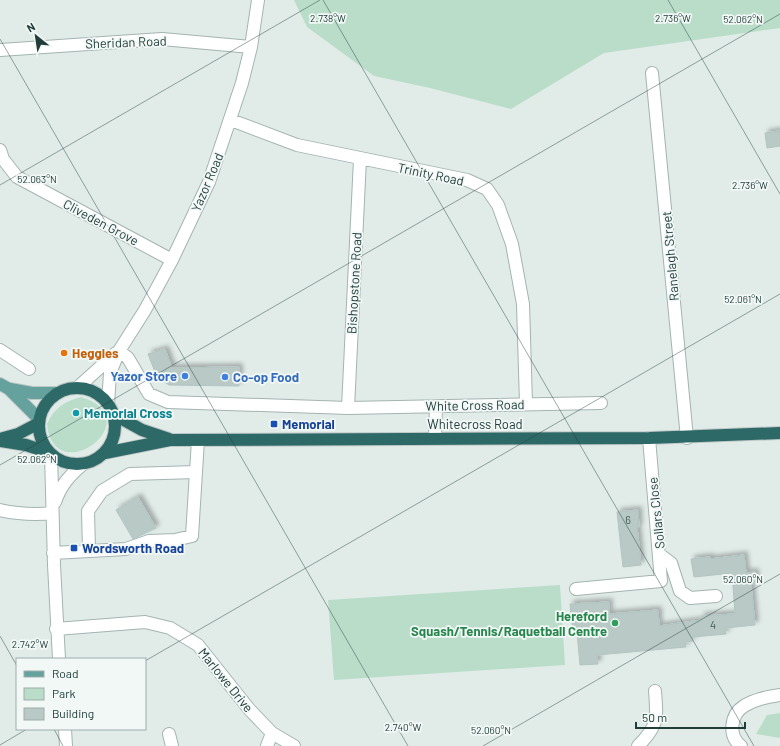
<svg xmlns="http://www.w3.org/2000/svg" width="780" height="746" font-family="Barlow,sans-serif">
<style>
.green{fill:#baddca}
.building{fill:#b9c9c5;stroke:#b3c5c1;filter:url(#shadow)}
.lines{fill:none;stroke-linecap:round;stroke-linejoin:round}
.minor-casing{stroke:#a4b4b1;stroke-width:14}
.major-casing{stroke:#c1c9c8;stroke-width:14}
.highway-casing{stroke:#c1c9c8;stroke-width:14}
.minor{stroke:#fff;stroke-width:12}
.major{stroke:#65a29d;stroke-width:12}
.highway{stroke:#2d6967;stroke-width:12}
.ticks{fill:none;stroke:#213d3a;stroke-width:1;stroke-opacity:0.45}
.food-dot{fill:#e8710a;stroke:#f2f8f6;stroke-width:1.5}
.shop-dot{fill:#3f7fe0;stroke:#f2f8f6;stroke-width:1.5}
.culture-dot{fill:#0f9aa8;stroke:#f2f8f6;stroke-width:1.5}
.transit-dot{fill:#1a4fb4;stroke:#f2f8f6;stroke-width:1.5}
.leisure-dot{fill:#2e9e5b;stroke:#f2f8f6;stroke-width:1.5}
.labels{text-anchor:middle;stroke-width:3.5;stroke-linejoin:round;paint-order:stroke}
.number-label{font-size:11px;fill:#47605d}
.street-label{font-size:13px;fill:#213d3a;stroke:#f2f8f6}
.food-label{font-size:13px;font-weight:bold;fill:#c56008;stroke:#f2f8f6;text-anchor:start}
.shop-label{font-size:13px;font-weight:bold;fill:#366cbe;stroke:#f2f8f6;text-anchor:end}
.culture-label{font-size:13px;font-weight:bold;fill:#0d838f;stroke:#f2f8f6;text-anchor:start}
.transit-label{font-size:13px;font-weight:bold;fill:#164399;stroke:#f2f8f6;text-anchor:start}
.leisure-label{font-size:13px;font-weight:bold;fill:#27864d;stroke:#f2f8f6;text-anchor:end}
.ticks-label{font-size:10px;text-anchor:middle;fill:#213d3a;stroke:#f2f8f6;stroke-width:3.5;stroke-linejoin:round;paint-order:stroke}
</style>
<defs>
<filter id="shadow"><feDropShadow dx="3.5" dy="-3.5" stdDeviation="2" flood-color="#0004"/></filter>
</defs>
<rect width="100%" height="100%" fill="#e1ece9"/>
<!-- green -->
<path class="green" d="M294,0H780V28L604,53L511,109L430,88L374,76L307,27Z
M81,397C152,419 54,492 47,424C54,408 65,401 81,397Z
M560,585L565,665L334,680L328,600Z
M780,713V738L756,734L767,715Z"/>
<!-- building -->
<path class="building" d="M780,131V146L767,148L765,133Z
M165,349L172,368L239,367V386L169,385L157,377L148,354Z
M138,497L156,528L133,539L116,510Z
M638,510L639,527H637L641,565L623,567L617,512Z
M744,555L746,573L755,572L756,584H751L755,625L725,628L726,634L693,637V641L685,642L686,647L597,655L598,664L580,665L577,632L573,633L570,604L609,602V614L658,610L659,626L702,620L701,616L735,614L732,573L694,577L691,559L710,557V559Z"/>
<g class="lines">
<!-- minor casing -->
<g class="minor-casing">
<path id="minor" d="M0,50L162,39L251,47
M652,73L687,438
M231,120L297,145L467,180L487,189L498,205L512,244L523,304L526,404
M0,150L3,159L17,177L172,260
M0,350L29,369
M119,351L128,358L149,394L168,402L348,408L601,403
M77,388L116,353
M108,404L110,373L119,351L145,310L172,260L209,182L242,83L251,47L258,0
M348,408L360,159
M435,438L436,406
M51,454L54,565L59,659
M55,502C61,485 69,476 83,464
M0,510C18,514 34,515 52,513
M89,550L88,511L102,491L130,474L196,472
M53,553L126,549L149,541L175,540L192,536L198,440
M659,554L671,563L680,591L690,598L716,596
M576,589L661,581L649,438
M56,629L145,622L170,628L198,645L249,709L272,733L294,746
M65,729L66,746
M169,734L172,746
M267,746L272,733
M638,746C659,725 657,718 655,691
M741,746C728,736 730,715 744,706C755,699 768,697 780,695"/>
</g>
<!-- major casing -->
<g class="major-casing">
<path id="major" d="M0,384L9,389L39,419
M10,389L32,393H58"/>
</g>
<!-- highway casing -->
<g class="highway-casing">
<path id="highway" d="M39 426a38 38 0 1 1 76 0a38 38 0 1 1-76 0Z
M113,414L142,430L169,439
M0,439L18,434L39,423
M0,441L26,445L50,453
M105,453L170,440L649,438L780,433"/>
</g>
<!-- minor -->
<use href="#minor" class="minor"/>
<!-- major -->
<use href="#major" class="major"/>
<!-- highway -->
<use href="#highway" class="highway"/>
</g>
<!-- ticks -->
<path class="ticks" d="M323,0L754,746M668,0L780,194M0,39L408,746M0,185L320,0M0,465L780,14M0,636L17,666M145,661L780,294M54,729L63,746M0,745L27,729M483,746L780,574"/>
<!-- markers -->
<circle class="food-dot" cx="64" cy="353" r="4"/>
<g class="shop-dot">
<circle cx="185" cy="376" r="4"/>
<circle cx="225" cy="377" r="4"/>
</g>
<circle class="culture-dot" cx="76" cy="413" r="4"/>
<g class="transit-dot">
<rect x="270" y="420" width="8" height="8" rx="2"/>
<rect x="70" y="544" width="8" height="8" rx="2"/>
</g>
<circle class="leisure-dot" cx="615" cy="623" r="4"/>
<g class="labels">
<!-- number labels -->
<g class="number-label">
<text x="628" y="524">6</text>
<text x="713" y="629">4</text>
</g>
<!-- street labels -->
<g class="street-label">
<text transform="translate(126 42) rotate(-2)" y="5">Sheridan Road</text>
<text transform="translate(431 174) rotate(12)" y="5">Trinity Road</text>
<text transform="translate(207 182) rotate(-67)" y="5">Yazor Road</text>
<text transform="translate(101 222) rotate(28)" y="5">Cliveden Grove</text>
<text transform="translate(670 256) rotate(-95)" y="5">Ranelagh Street</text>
<text transform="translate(354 283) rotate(-87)" y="5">Bishopstone Road</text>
<text transform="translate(475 405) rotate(-1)" y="5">White Cross Road</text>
<text x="475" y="429">Whitecross Road</text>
<text transform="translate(656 513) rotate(-96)" y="5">Sollars Close</text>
<text transform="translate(226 680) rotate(51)" y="5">Marlowe Drive</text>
</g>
<!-- food labels -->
<g class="food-label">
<text x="72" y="358">Heggies</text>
</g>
<!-- shop labels -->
<g class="shop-label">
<text x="177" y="381">Yazor Store</text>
<text x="233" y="382" text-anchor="start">Co-op Food</text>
</g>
<!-- culture labels -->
<g class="culture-label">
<text x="84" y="418">Memorial Cross</text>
</g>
<!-- transit labels -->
<g class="transit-label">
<text x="282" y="429">Memorial</text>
<text x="82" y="553">Wordsworth Road</text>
</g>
<!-- leisure labels -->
<g class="leisure-label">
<text x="607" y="621">Hereford<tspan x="607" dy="15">Squash/Tennis/Raquetball Centre</tspan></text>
</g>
</g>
<g class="ticks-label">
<text x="328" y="22">2.738°W</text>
<text x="673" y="22">2.736°W</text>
<text x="743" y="23">52.062°N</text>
<text x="37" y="183">52.063°N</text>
<text x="750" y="189">2.736°W</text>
<text x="743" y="303">52.061°N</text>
<text x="37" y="463">52.062°N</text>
<text x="743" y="583">52.060°N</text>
<text x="30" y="648">2.742°W</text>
<text x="403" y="731">2.740°W</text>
<text x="491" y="734">52.060°N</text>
</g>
<!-- legend -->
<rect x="16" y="658" width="130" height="72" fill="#f2f8f6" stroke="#9eadab"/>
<rect x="24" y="671" width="20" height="6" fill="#65a29d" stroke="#9eadab"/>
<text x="52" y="678" font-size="12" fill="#213d3a">Road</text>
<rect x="24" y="688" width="20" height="12" fill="#baddca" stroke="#9eadab"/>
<text x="52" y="698" font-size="12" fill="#213d3a">Park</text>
<rect x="24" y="708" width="20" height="12" fill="#b9c9c5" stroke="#9eadab"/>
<text x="52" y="718" font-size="12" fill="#213d3a">Building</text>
<!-- north arrow -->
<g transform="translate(36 36) rotate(330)" stroke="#f2f8f6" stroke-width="3" paint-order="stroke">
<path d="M0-3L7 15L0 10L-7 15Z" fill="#213d3a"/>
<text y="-6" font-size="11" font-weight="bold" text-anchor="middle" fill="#213d3a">N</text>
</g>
<!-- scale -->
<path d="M636 722v6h109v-6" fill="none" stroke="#213d3a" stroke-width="2"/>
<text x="642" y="722" font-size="12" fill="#213d3a" stroke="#f2f8f6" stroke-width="3" paint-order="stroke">50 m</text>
</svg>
